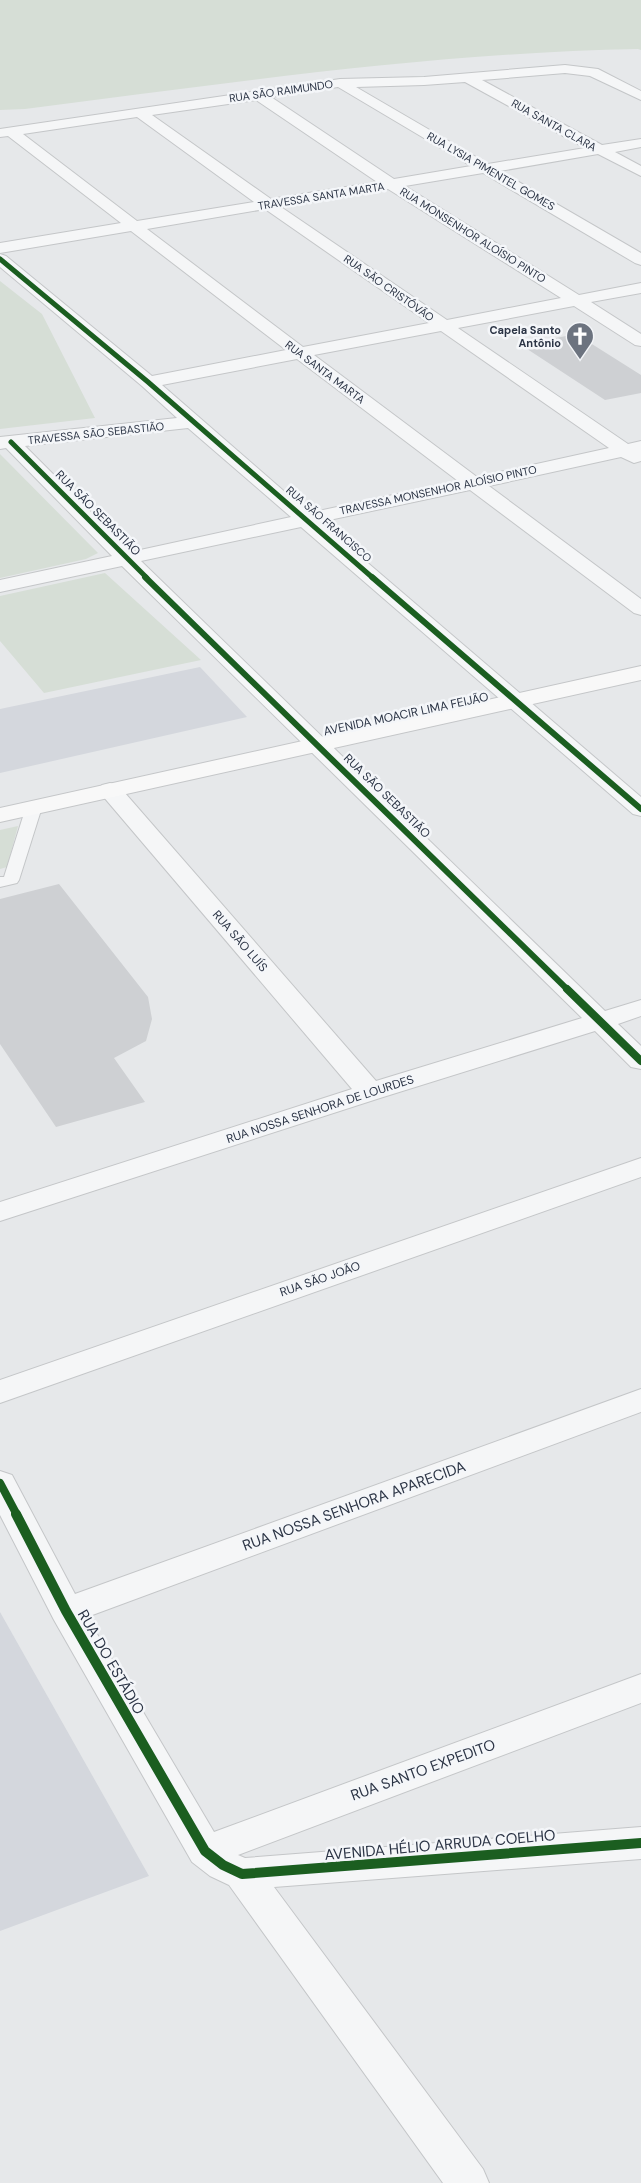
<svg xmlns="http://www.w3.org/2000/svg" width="641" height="2183" font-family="'DM Sans',sans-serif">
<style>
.built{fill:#d4d7dd}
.green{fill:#d6ded6}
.building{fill:#ced0d3}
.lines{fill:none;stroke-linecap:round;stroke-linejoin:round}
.service-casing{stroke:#c4c6c8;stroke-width:2}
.minor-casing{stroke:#c4c6c8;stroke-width:2}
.secondary-casing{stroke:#c4c6c8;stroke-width:2}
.service{fill:#f5f6f7;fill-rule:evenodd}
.minor{fill:#f5f6f7;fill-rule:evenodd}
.secondary{fill:#f8f8f8;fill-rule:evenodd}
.cycleway-far3-casing{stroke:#f4f6f9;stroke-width:7}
.cycleway-far2-casing{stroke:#f4f6f9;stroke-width:9}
.cycleway-far1-casing{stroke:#f4f6f9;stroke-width:11}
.cycleway-casing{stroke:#f4f6f9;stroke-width:13}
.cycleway-far3{stroke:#1b5e20;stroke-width:5}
.cycleway-far2{stroke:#1b5e20;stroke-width:6}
.cycleway-far1{stroke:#1b5e20;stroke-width:8}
.cycleway{stroke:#1b5e20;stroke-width:10}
.labels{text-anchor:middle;stroke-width:5;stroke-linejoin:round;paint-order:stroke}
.far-street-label{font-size:11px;fill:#2b3445;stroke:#f4f6f9}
.far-poi-label{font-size:11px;font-weight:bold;fill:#2b3445;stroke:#f4f6f9;text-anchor:end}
.street-label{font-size:12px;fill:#2b3445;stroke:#f4f6f9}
.near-street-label{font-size:15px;fill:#2b3445;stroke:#f4f6f9}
</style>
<rect width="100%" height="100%" fill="#e6e8ea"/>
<!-- built -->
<path class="built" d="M200,667L247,717L0,773V709Z
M0,1612L149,1876L0,1931Z"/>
<!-- green -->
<path class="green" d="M0,0H641V50L638,49C432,53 229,83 25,109L0,110Z
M0,281L42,314L95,418L0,429Z
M0,454L98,553L86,559L0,578Z
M105,573L201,660L44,693L0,641V596Z
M18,826L7,867L0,869V830Z"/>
<!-- building -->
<path class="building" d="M576,334L641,375V393L605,400L521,345Z
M59,884L148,997L152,1019L146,1041L114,1058L145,1102L56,1127L0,1044V899Z"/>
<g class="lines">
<!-- service casing -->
<g class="service-casing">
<path id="service" d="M34,802L39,804L42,807L19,880L17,883L0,887V877H4L26,807L29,804Z"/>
</g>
<!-- minor casing -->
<g class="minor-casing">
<path id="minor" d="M565,65L598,69L641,91V100L590,76L565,73L482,80L602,145L641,139V147L615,152L641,166V176L598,154L500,171L641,253V265L635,263L483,173L405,186L579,295L641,283V293L591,302L641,334V346L635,345L574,306L458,328L628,444L641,441V461L634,463L621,457L489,486L641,599V615L634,613L470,490L320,522L641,797V816L633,814L301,527L141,561L605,1011L641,1000V1016L618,1024L641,1046V1069L631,1067L595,1031L380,1098L0,1221V1202L352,1089L102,795L98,790L102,785L110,783L118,785L376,1081L582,1018L122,566L0,592V580L112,556L6,448L0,449V437L177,418L142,386L0,267V254L6,256L152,376L286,350L131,231L0,253V243L121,223L8,136L0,137V129L340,79L424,77ZM465,82L585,148L488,164L356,87L424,85ZM338,87L471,166L394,179L271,97ZM256,100L377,182L271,199L152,115ZM137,117L254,202L137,221L23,134ZM388,189L561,298L447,320L281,207ZM265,209L429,323L303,347L147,229ZM441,331L609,448L477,477L314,355ZM297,359L458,481L309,513L162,385ZM188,428L291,517L131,552L25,446Z
M641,1158V1177L0,1403V1380Z
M641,1389V1412L87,1617L214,1832L641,1674V1703L238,1855L245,1858L641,1827V1859L274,1887L483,2169L489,2183H443L229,1885L210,1876L192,1862L54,1620L0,1515V1471L12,1475L75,1594Z"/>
</g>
<!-- secondary casing -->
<g class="secondary-casing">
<path id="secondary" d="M641,666V680L0,822V808Z"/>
</g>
<!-- service -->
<use href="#service" class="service"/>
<!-- minor -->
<use href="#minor" class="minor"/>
<!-- secondary -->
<use href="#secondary" class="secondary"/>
<!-- cycleway-far3 casing -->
<g class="cycleway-far3-casing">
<path id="cycleway-far3" d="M0,259L148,382L373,578
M11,442L147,578"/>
</g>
<!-- cycleway-far2 casing -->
<g class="cycleway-far2-casing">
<path id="cycleway-far2" d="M145,577L568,990
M372,577L641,809"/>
</g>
<!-- cycleway-far1 casing -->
<g class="cycleway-far1-casing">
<path id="cycleway-far1" d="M567,989L641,1061
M0,1483L17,1515"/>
</g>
<!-- cycleway casing -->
<g class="cycleway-casing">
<path id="cycleway" d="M16,1514L66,1611L205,1851L223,1865L242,1874L641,1843"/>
</g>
<!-- cycleway-far3 -->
<use href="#cycleway-far3" class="cycleway-far3"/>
<!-- cycleway-far2 -->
<use href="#cycleway-far2" class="cycleway-far2"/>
<!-- cycleway-far1 -->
<use href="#cycleway-far1" class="cycleway-far1"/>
<!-- cycleway -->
<use href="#cycleway" class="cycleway"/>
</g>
<!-- icons -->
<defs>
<g id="church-pin" transform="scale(1.4375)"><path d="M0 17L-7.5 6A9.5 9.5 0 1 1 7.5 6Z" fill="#6c737f" stroke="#f4f6f9"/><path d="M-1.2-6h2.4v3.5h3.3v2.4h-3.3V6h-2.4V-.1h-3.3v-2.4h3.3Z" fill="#fff"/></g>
</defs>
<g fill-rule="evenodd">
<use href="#church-pin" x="580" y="336"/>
</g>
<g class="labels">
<!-- far-street labels -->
<g class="far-street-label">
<text transform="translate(281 91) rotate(-8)" y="4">RUA SÃO RAIMUNDO</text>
<text transform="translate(554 125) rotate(29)" y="4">RUA SANTA CLARA</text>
<text transform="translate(491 171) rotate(30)" y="4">RUA LYSIA PIMENTEL GOMES</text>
<text transform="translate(321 196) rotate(-9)" y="4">TRAVESSA SANTA MARTA</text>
<text transform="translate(473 235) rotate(32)" y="4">RUA MONSENHOR ALOÍSIO PINTO</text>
<text transform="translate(389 288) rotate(35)" y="4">RUA SÃO CRISTÓVÃO</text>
<text transform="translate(325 372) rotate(37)" y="4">RUA SANTA MARTA</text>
<text transform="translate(96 433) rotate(-6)" y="4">TRAVESSA SÃO SEBASTIÃO</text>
<text transform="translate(438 490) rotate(-12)" y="4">TRAVESSA MONSENHOR ALOÍSIO PINTO</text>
<text transform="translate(329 524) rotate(41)" y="4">RUA SÃO FRANCISCO</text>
</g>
<!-- far-poi labels -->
<g class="far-poi-label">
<text x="561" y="334">Capela Santo<tspan x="561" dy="13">Antônio</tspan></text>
</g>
<!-- street labels -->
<g class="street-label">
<text transform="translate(98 513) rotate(45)" y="4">RUA SÃO SEBASTIÃO</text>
<text transform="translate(406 714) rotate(-12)" y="4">AVENIDA MOACIR LIMA FEIJÃO</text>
<text transform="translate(387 796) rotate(44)" y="4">RUA SÃO SEBASTIÃO</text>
<text transform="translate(240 941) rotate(49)" y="4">RUA SÃO LUÍS</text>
<text transform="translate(320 1109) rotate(-18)" y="4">RUA NOSSA SENHORA DE LOURDES</text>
<text transform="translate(320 1279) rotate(-19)" y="4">RUA SÃO JOÃO</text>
</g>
<!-- near-street labels -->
<g class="near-street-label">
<text transform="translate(354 1506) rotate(-20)" y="5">RUA NOSSA SENHORA APARECIDA</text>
<text transform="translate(111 1662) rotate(60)" y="5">RUA DO ESTÁDIO</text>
<text transform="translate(423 1770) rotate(-20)" y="5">RUA SANTO EXPEDITO</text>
<text transform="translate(440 1845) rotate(-5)" y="5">AVENIDA HÉLIO ARRUDA COELHO</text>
</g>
</g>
</svg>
